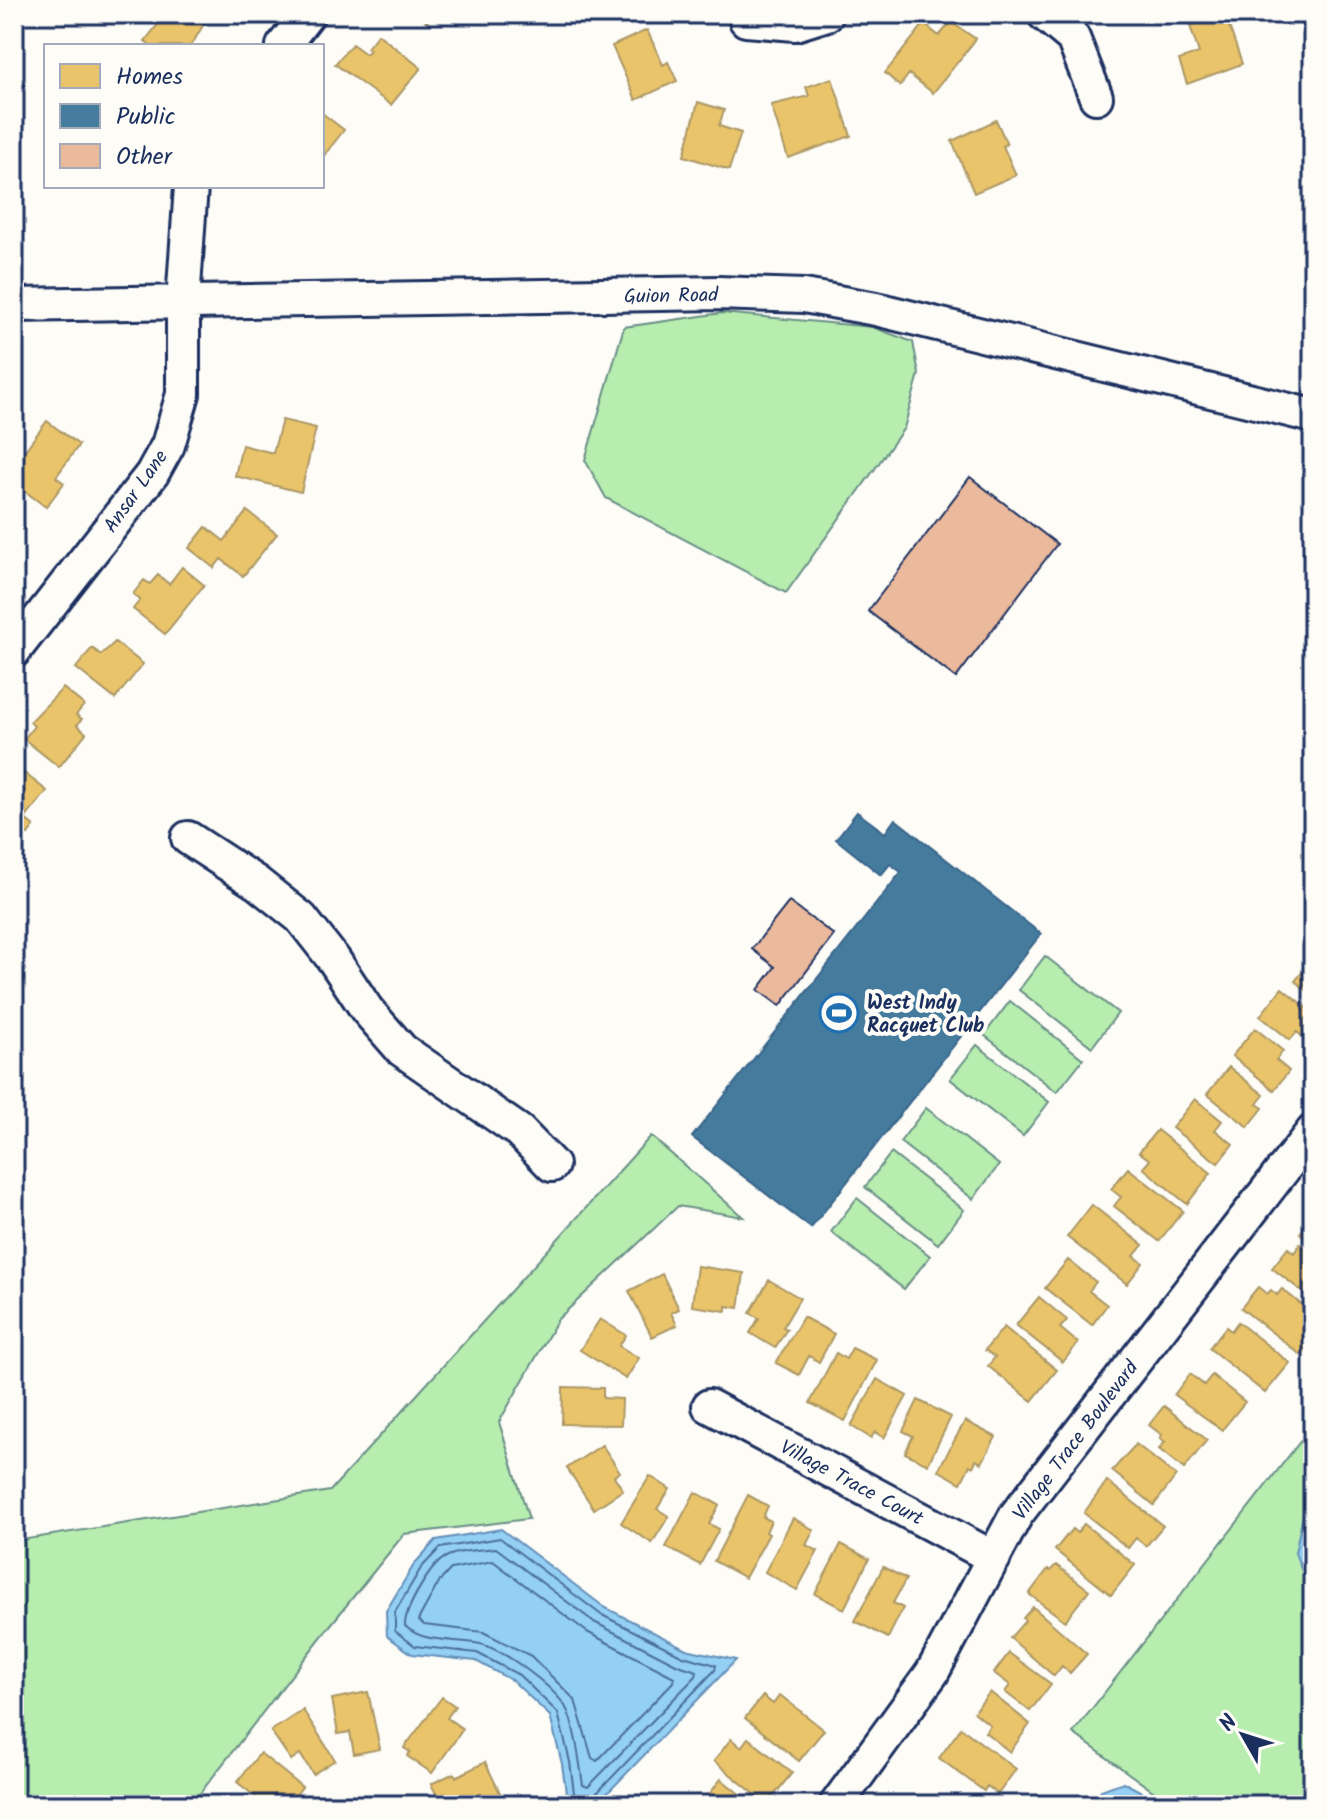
<svg xmlns="http://www.w3.org/2000/svg" width="1327" height="1819" font-family="Kalam,sans-serif">
<style>
.green{fill:#b7edaf;stroke:#698e86;stroke-width:2}
.water{fill:#94cff4;stroke:#648fb8;stroke-width:2}
.homes{fill:#e9c46a;stroke:#ab9766;stroke-width:2}
.public{fill:#457b9d;stroke:#38648a;stroke-width:2}
.lines{fill:none;stroke-linecap:round;stroke-linejoin:round}
.shore{stroke:#4b6f9a;stroke-width:2}
.building{fill:#ebb99c;stroke:#1b2f5e;stroke-width:2}
.minor-casing{stroke:#1b2f5e;stroke-width:38}
.minor{stroke:#fdfcf7;stroke-width:32}
.labels{text-anchor:middle;stroke-width:8;stroke-linejoin:round;paint-order:stroke}
.street-label{font-size:20px;fill:#1b2f5e;stroke:#fdfcf7}
.poi-label{font-size:20px;font-weight:bold;fill:#1b2f5e;stroke:#fdfcf7;text-anchor:start}
</style>
<rect width="100%" height="100%" fill="#fdfcf7"/>
<filter id="ink" filterUnits="userSpaceOnUse"><feTurbulence type="fractalNoise" baseFrequency=".0125" numOctaves="2"/><feDisplacementMap in="SourceGraphic" scale="16" xChannelSelector="R" yChannelSelector="G"/><feConvolveMatrix kernelMatrix="1 2 1 2 8 2 1 2 1" color-interpolation-filters="sRGB"/></filter>
<g filter="url(#ink)">
<!-- green -->
<path class="green" d="M722,313L872,327L913,342L919,374L904,428L786,593L606,498L585,460L624,327Z
M1045,956L1118,1013L1092,1047L1019,990Z
M1010,1001L1083,1059L1057,1092L984,1035Z
M977,1045L1049,1102L1023,1136L950,1079Z
M926,1108L999,1165L973,1199L900,1142Z
M651,1136L743,1217L678,1206L558,1319L499,1422L529,1519L404,1534L329,1627L191,1805H14V1541L330,1491Z
M891,1153L964,1210L938,1244L865,1187Z
M857,1198L930,1256L904,1289L831,1232Z
M1313,1425V1805H1172L1073,1733Z"/>
<!-- water -->
<path class="water" d="M1313,1481V1600L1295,1553L1309,1486Z
M501,1529L604,1607L686,1649L736,1660L596,1805L567,1800L562,1764L550,1716L513,1681L476,1661L412,1654L387,1636L386,1611L415,1563L436,1540Z
M1123,1782L1140,1791L1159,1805H1091L1101,1790Z"/>
<!-- homes -->
<path class="homes" d="M166,14H195L205,22L191,46H150L145,41Z
M417,14H433L427,22Z
M1225,14L1242,64L1187,84L1179,60L1199,53L1190,26Z
M951,22L976,39L933,93L909,74L900,86L885,73L924,24L939,36Z
M647,30L663,65L668,62L677,81L636,100L612,46Z
M378,34L421,68L391,105L335,64L352,44L366,54L370,50L367,48Z
M832,78L851,136L788,158L771,105L809,96L806,87Z
M698,102L724,110L719,126L741,133L729,170L684,156Z
M322,113L344,130L322,158Z
M996,120L1007,144L1003,146L1016,175L974,193L952,141Z
M282,420L316,428L301,492L235,476L242,445L273,453Z
M47,421L79,445L56,477L64,483L46,507L14,483V465Z
M247,511L277,534L243,576L221,559L214,568L189,548L206,527L224,541Z
M182,567L204,585L165,634L133,609L140,600L133,594L144,580L150,584L158,575L169,584Z
M115,642L143,664L115,699L76,668L92,648L101,655Z
M63,688L84,705L76,715L82,719L77,725L86,733L59,767L24,739L34,726L30,722Z
M14,765L47,791L25,819L34,826L28,835L14,825Z
M1313,959V995L1295,981Z
M1282,988L1313,1013L1312,1045L1297,1032L1290,1040L1260,1016Z
M1255,1028L1283,1051L1276,1060L1289,1071L1274,1090L1232,1056Z
M1229,1067L1264,1095L1257,1104L1263,1108L1248,1127L1207,1094Z
M1195,1099L1222,1121L1215,1130L1233,1144L1218,1163L1172,1128Z
M1157,1130L1211,1173L1187,1204L1143,1168L1150,1160L1139,1152Z
M1128,1168L1183,1211L1159,1241L1114,1206L1121,1197L1111,1189Z
M1092,1205L1143,1245L1134,1256L1143,1263L1127,1284L1067,1237Z
M1313,1217V1243L1300,1233Z
M1300,1244L1313,1254V1300L1272,1268L1288,1248L1294,1253Z
M1068,1260L1096,1282L1089,1291L1107,1305L1092,1325L1045,1288Z
M697,1266L744,1273L739,1308L726,1306V1311L692,1306Z
M662,1274L679,1309L671,1313L677,1325L652,1337L629,1291Z
M769,1280L800,1298L783,1327L787,1329L775,1348L750,1333L759,1318L750,1313Z
M1258,1287L1267,1294L1271,1290L1277,1295L1282,1289L1313,1314V1340L1301,1355L1241,1308Z
M1039,1297L1067,1320L1060,1328L1078,1343L1063,1362L1016,1325Z
M803,1317L834,1334L819,1362L809,1356L799,1375L776,1363Z
M600,1319L626,1335L619,1346L639,1358L626,1379L580,1350Z
M1238,1322L1290,1363L1265,1393L1209,1348L1226,1327L1231,1331Z
M1004,1327L1057,1370L1032,1401L988,1366L995,1357L985,1350Z
M852,1348L877,1360L845,1421L810,1403L836,1353L846,1359Z
M1190,1374L1204,1385L1212,1375L1245,1402L1222,1430L1174,1395Z
M877,1379L907,1396L884,1438L875,1432L871,1438L851,1426Z
M563,1387L603,1388V1398L622,1399L621,1425L562,1424Z
M918,1400L951,1417L928,1464L905,1453L913,1436L903,1431Z
M1164,1406L1207,1440L1184,1469L1159,1449L1165,1442L1160,1438L1162,1435L1149,1425Z
M965,1421L996,1437L982,1463L976,1460L973,1467L970,1465L961,1483L938,1470Z
M1136,1444L1176,1476L1154,1505L1112,1471Z
M602,1445L620,1472L614,1476L623,1490L594,1509L567,1468Z
M650,1476L670,1489L657,1509L669,1516L652,1543L621,1523Z
M1107,1481L1163,1526L1146,1546L1136,1538L1128,1548L1084,1513Z
M695,1492L719,1505L709,1524L719,1529L700,1565L666,1547Z
M748,1495L768,1506L763,1517L771,1521L766,1532L769,1534L745,1578L714,1561Z
M793,1518L814,1530L806,1545L818,1551L797,1590L765,1572Z
M1084,1524L1135,1565L1111,1595L1055,1550L1072,1529L1077,1533Z
M841,1544L869,1559L844,1609L815,1594Z
M1056,1565L1089,1590L1065,1621L1029,1594L1048,1569L1050,1571Z
M883,1567L906,1579L893,1603L903,1608L888,1638L855,1621Z
M1033,1607L1087,1654L1070,1673L1062,1666L1054,1676L1010,1638L1025,1621L1023,1618Z
M1009,1653L1051,1684L1030,1711L1005,1692L1010,1685L994,1673Z
M368,1692L380,1749L354,1754L350,1732L338,1734L332,1699Z
M990,1692L1030,1724L1010,1752L985,1732L990,1725L974,1712Z
M780,1695L824,1730L799,1761L745,1718L763,1696L773,1704Z
M442,1697L455,1706L447,1718L463,1729L432,1773L407,1756L410,1752L404,1748Z
M303,1710L335,1760L313,1774L300,1754L291,1760L271,1731Z
M961,1728L1016,1769L998,1794L987,1786L984,1791L939,1758Z
M748,1738L792,1773L767,1804L714,1761L731,1739L741,1747Z
M260,1753L302,1787L288,1805L274,1795L266,1805L237,1782Z
M485,1762L501,1795L481,1805H471L466,1796L449,1805H442L431,1784L454,1773L456,1777Z
M721,1779L753,1805H701Z"/>
<!-- public -->
<path class="public" d="M857,812L885,833L895,819L1041,934L811,1228L692,1137L901,872L890,864L881,875L836,839Z"/>
<g class="lines">
<!-- shore -->
<path class="shore" d="M496,1548L594,1622L678,1665L697,1671L696,1676L588,1787L583,1785C580,1766 575,1722 565,1706C551,1685 500,1646 475,1643C451,1639 423,1643 405,1626C404,1610 431,1564 446,1557C459,1550 482,1550 496,1548Z
M493,1561L587,1632L674,1677L673,1682L597,1761L592,1758L575,1700L531,1656L483,1632L424,1625L418,1620L439,1582L451,1569Z
M579,1805L574,1793L570,1762L558,1713L519,1675L477,1653L415,1646L395,1631V1612L421,1568L440,1548L500,1538L600,1614L683,1656L716,1665L715,1670L594,1796L591,1805"/>
</g>
<!-- building -->
<path class="building" d="M970,477L1057,544L956,678L868,611Z
M789,902L834,935L780,1006L758,990L775,967L752,949Z"/>
<g class="lines">
<!-- minor casing -->
<g class="minor-casing">
<path id="minor" d="M1044,14L1073,38L1096,97
M746,20L795,24L827,14
M283,46L308,14
M14,305L718,293L804,296L876,309L1313,416
M14,651L152,474L168,445L183,394V302L191,186
M188,838L257,883L301,918L334,960L367,1010L402,1050L519,1131L552,1165
M709,1406L994,1558
M836,1805L932,1673L1016,1515L1313,1131"/>
</g>
<!-- minor -->
<use href="#minor" class="minor"/>
</g>
</g>
<!-- icons -->
<defs>
<g id="stadium-ring" transform="scale(2)"><circle r="9.5" fill="#fdfcf7" stroke="#1f6fb2" stroke-width="1.5"/><path d="M0-5a6.5 5 0 1 0 0 10a6.5 5 0 1 0 0-10ZM-3.5-1.8h7v3.6h-7Z" fill="#1f6fb2"/></g>
</defs>
<g fill-rule="evenodd">
<use href="#stadium-ring" x="839" y="1013"/>
</g>
<g class="labels">
<!-- street labels -->
<g class="street-label">
<text transform="translate(671 295) rotate(-1)" y="7">Guion Road</text>
<text transform="translate(135 491) rotate(-55)" y="7">Ansar Lane</text>
<text transform="translate(1075 1440) rotate(-53)" y="7">Village Trace Boulevard</text>
<text transform="translate(852 1482) rotate(28)" y="7">Village Trace Court</text>
</g>
<!-- poi labels -->
<g class="poi-label">
<text x="867" y="1009">West Indy<tspan x="867" dy="23">Racquet Club</tspan></text>
</g>
</g>
<!-- margin -->
<rect width="1327" height="1819" fill="none" stroke="#fdfcf7" stroke-width="48"/>
<rect x="24" y="24" width="1279" height="1771" fill="none" stroke="#1b2f5e" stroke-width="3" filter="url(#ink)"/>
<!-- legend -->
<rect x="44" y="44" width="280" height="144" fill="#fdfcf7" stroke="#a3aaba" stroke-width="2"/>
<rect x="60" y="64" width="40" height="24" fill="#e9c46a" stroke="#a3aaba" stroke-width="2"/>
<text x="116" y="84" font-size="24" fill="#1b2f5e">Homes</text>
<rect x="60" y="104" width="40" height="24" fill="#457b9d" stroke="#a3aaba" stroke-width="2"/>
<text x="116" y="124" font-size="24" fill="#1b2f5e">Public</text>
<rect x="60" y="144" width="40" height="24" fill="#ebb99c" stroke="#a3aaba" stroke-width="2"/>
<text x="116" y="164" font-size="24" fill="#1b2f5e">Other</text>
<!-- north arrow -->
<g transform="translate(1243 1735) rotate(309)" stroke="#fdfcf7" stroke-width="6" paint-order="stroke">
<path d="M0-6L14 30L0 20L-14 30Z" fill="#1b2f5e"/>
<text y="-12" font-size="22" font-weight="bold" text-anchor="middle" fill="#1b2f5e">N</text>
</g>
</svg>
